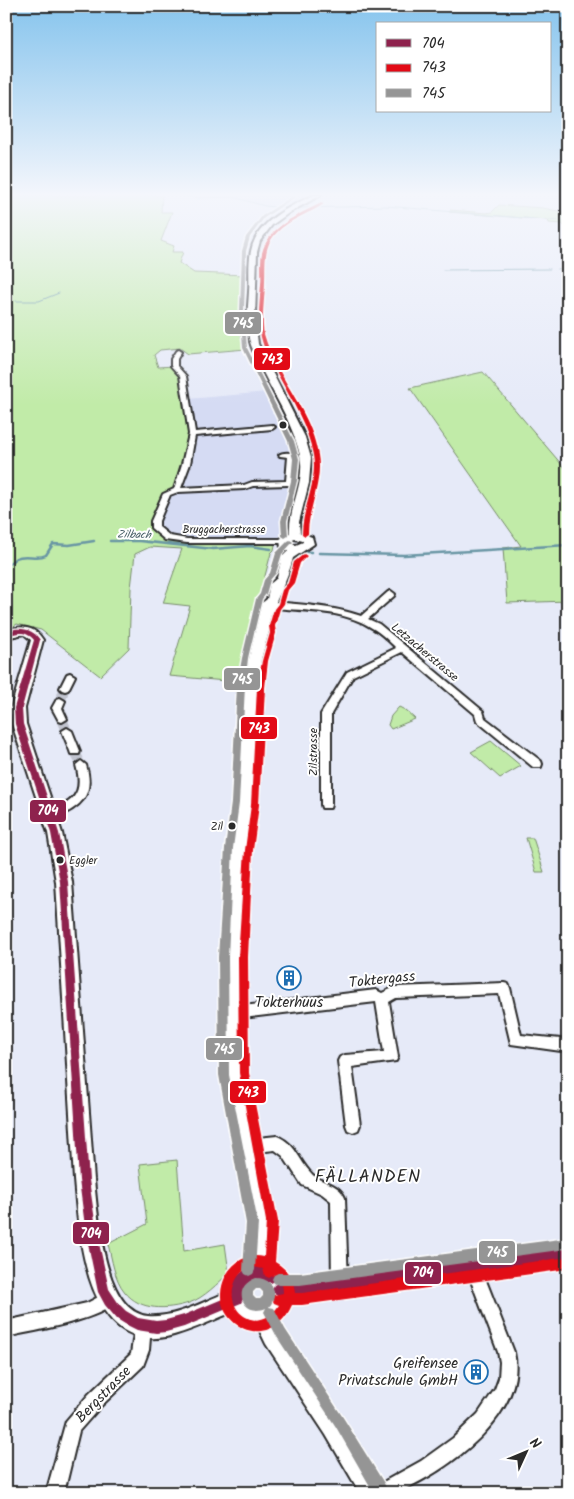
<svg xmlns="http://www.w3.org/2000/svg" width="574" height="1499" font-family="Kalam,sans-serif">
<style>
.built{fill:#d5dbf3}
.green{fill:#c1eba8;stroke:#768b6a}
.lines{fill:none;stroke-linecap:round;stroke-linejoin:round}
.stream-far1{stroke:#6996a4;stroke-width:1}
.stream{stroke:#6996a4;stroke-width:2.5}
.minor-tunnel{stroke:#c1c4cf;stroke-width:10;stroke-dasharray:10 5;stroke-linecap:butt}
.minor-casing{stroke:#2b2b2b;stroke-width:4}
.major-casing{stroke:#2b2b2b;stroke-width:4}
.minor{fill:#fff;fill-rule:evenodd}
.major{fill:#fff;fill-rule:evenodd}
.bus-1-casing{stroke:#fff;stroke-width:3}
.bus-2-casing{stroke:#fff;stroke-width:3}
.bus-3-casing{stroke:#fff;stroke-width:3}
.bus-1{fill:#8e224d;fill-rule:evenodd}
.bus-2{fill:#e20a16;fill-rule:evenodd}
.bus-3{fill:#959595;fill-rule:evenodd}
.bus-dot{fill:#2b2b2b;stroke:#fff;stroke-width:2}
.labels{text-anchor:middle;stroke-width:4;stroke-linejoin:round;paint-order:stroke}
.far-street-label{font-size:11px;fill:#2b2b2b;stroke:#fff}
.far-water-label{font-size:11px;font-style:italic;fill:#4a6068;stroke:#fff}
.bus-label{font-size:11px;fill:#2b2b2b;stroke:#fff;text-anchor:end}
.street-label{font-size:12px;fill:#2b2b2b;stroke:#fff}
.near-street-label{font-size:15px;fill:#2b2b2b;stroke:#fff}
.near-poi-label{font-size:15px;fill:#2b2b2b;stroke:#fff}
.near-quarter-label{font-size:18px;letter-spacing:1px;fill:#2b2b2b;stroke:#fff}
.line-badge{stroke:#fff;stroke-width:2}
.badge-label{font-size:14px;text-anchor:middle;font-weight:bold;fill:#fff}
</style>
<rect width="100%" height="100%" fill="#e6eaf8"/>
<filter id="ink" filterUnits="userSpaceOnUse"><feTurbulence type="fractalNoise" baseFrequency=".02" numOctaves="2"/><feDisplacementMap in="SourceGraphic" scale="10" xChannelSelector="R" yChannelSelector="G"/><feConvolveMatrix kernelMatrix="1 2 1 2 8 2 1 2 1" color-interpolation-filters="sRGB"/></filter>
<g filter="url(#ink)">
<!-- built -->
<path class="built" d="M188,195H265L310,196L289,206L267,205L236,198L187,197Z
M267,392L290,443L291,474L283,523L279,538L241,541L173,539L155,528L188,399Z"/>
<!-- green -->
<path class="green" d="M6,195H162L161,212H172L161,241L174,246L172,252H183L179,263L194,273L246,275L241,337L246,349L188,354L180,348L160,350L154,355L158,367L174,366L183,376L192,434L177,490L170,491L155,528L173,539L276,540L274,550L271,553L237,682L169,676L190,606L163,603L182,549L150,547L135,554L131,588L129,648L100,676L41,630L17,624L6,631Z
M499,205L543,208L568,213V227L564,226L563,224L549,223L548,220L449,212L450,210L486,213L492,212Z
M483,372L568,472V601L507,603L503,548L521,546L410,388Z
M399,707L405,710L415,719L391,729L388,725L391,716Z
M491,741L521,766L500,778L471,752Z
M526,838H533L544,872H536Z
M177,1160L184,1251L225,1244L229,1273C218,1283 204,1298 189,1303C167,1310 140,1311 125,1292C114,1279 112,1259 108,1244L147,1224L140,1164Z"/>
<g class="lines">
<!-- stream-far1 -->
<path class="stream-far1" d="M178,195L199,198L233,197L265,206L286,208
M300,208L386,206L546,220
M549,220L568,221
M557,269L568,268
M443,270L550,269
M16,301H39L59,293
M6,302L9,301"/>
<!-- stream -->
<path class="stream" d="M110,541H139L213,549L250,546L271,549
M307,552H311
M319,553L404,555L568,545
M6,566C9,564 13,560 16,558C26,553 36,560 46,555L53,544L69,545L94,541"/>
<!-- minor-tunnel -->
<path class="minor-tunnel" d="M60,701L65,688
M62,719L67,731
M75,751L81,765"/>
<!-- minor casing -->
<g class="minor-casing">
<path id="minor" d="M178,350L181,352L177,359V366L186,376L195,432L272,425L275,427L272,429L195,436L190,464L181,488L244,485L252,482L286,481L288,457L280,456L279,455C282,452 292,452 295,455L293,483L289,485L253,486L245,489L178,492L170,495L159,521V527L170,536L187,539H287V543H187L165,540L151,528V521L163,494L174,489L182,464L189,434L180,376L171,366V359L176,351Z
M391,591L395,594L394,596L368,619L379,624L483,711L485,718L541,761L542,764L541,767H533L477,721L475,714L402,652L353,676L331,714V805L330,808H322L321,805V714L347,672L396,648C389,641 381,633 372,628C344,610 306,611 274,608L270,605L274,602C303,605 333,606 361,616L388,592Z
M70,673L75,676L68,690L65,691L62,690L60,688L67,674Z
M60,698L65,701L62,708L67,719L62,722L59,721L52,708L57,699Z
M18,705L21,706L23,708L21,710L6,716V709Z
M67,728L72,731L80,751L79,754H71L70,751L62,731Z
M81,761L86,765C93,788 87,803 64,814C58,816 52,820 45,818L44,815C47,811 52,810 58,808C79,798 82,787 76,765Z
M504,983L508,984L510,988L521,1035L561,1039L568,1038V1050L561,1051L511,1044L499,994L396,998L389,1002L398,1057L396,1061L352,1067L360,1125L358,1130L353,1132L348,1130L346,1125L338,1061L340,1057L345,1055L384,1052L376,1002L234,1019L230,1017L228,1013L230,1009L234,1007L376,990L382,993L395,987Z
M277,1136C296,1144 298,1159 311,1173C320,1184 338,1181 345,1198L348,1284L345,1289L340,1292L335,1289L332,1284L331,1201L322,1194L302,1185L283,1156L275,1150L248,1153L243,1151L241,1146L243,1141L248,1139Z
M473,1257L478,1260L514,1352C528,1414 448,1471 398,1492C390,1495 370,1493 360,1493L326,1435L266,1344L253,1317L255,1311L261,1309C272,1313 276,1330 283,1340C315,1388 346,1436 376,1486L421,1461L453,1438L478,1414L495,1389L499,1378L500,1362L498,1352L465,1265L468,1260Z
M108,1292L114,1294L116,1300C108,1319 28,1332 6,1337V1321L87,1303Z
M143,1318L149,1320L151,1326L149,1350L143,1366L101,1406L79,1431L64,1493H46L66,1421L89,1394L131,1354L135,1326L137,1320Z"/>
</g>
<!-- major casing -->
<g class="major-casing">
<path id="major" d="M314,195H321L290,212L272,225L260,241L257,252L255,318L258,344L305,437L311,458L309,483L299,522L300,533L312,537L314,544L293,558C287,582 274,601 268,625L269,631L261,659L257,687L252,804L247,849L241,957L243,1074L272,1222L270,1265L278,1270L285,1278H301L568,1243V1263L340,1295L289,1300C287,1306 285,1313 280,1317C266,1331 242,1328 231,1313C210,1321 189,1332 166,1337C85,1351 79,1234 74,1180L56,882L48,833L12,724L11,708L31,640L24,634L6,638V630C21,626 34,625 43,640L25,708L26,724L62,833L72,882L94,1180C98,1215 103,1312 148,1316C175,1318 201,1303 225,1293L233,1273L249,1263L252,1222L225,1074V957L231,849L238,804L245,687L249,659L262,603L267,599L270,584L277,578L282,557L289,550L281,548L280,539L290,533C288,508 306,481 300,455C291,416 265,383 251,345C245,329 248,309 249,292C250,279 248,264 251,251C257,221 289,207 314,195ZM295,539L303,541V542L296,545L290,544V541ZM252,1283H261L267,1289L268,1298L261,1304H253L247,1300L246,1289Z"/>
</g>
<!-- minor -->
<use href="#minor" class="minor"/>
<!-- major -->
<use href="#major" class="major"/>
<!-- bus-1 casing -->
<g class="bus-1-casing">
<path id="bus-1" d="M15,629C26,628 34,631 40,640L22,708L23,724L59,833L68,882L89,1180L97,1234L109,1289L119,1304L126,1311L138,1318L156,1321L166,1320L184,1315L232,1295C228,1269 268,1255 277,1277L275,1281L271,1283C254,1276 248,1279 242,1296L243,1299L241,1303L184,1327L166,1332L156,1333L137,1330L125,1324L117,1319L105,1305L98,1292L86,1234L79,1180L60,882L51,833L15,724L14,708L34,640C25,630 17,633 6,636V632Z
M568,1247V1259L301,1295H278L274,1293L272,1289L274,1285L278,1283H301Z"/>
</g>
<!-- bus-2 casing -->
<g class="bus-2-casing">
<path id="bus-2" d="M321,203L324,204C307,215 286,220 273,237C263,250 266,266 265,281C265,298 261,317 264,334C267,345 272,356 277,366C292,395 313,422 318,455C323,482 308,508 308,534L305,536L302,534C302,508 318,482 313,455C308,426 292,401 278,375C271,363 264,350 261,337C257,320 260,301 261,284C262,274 260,263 262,253C269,226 298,215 321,203Z
M304,554L307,556L300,563L294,583L288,590L284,604L280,609L275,626L276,633L268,661L265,688L259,805L253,850L248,957L249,1073L278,1221L275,1262C287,1269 294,1279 295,1293H302L568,1257V1269L302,1305H292C286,1319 276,1329 261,1331C241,1334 220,1315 221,1294C222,1271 241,1251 264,1257L266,1221L239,1073L238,957L245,850L251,805L257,688L262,661L270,633L269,626L274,609L278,604L282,590L288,583L294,562ZM254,1267L263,1269L265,1276L269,1278L274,1275C280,1280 283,1284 283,1293L274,1295L272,1299L274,1303L279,1305C259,1337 221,1311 236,1280C240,1272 246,1268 254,1267Z"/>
</g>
<!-- bus-3 casing -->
<g class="bus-3-casing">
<path id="bus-3" d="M294,195H298L264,218L250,237L246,251L244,311L247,348L294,441L299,459L297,481L287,521L288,536L285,538L282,536L281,521L291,481L293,459L288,441L243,348L240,311L242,251L246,237L262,216Z
M290,540L293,542L282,554L276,573L270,580L266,594L262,599L248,658L245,686L239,803L233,848L228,957L229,1075L258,1223L255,1270L253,1274L249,1276L245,1274L243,1270L246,1223L219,1075L218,957L225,848L231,803L237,686L242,658L256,599L260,594L264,580L270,573L276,553L288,541Z
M568,1238L567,1249L300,1285H278L274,1283L272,1279L274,1275L278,1273H300Z
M256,1278C273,1278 280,1294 269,1307L274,1308L285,1329L344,1419L384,1483L386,1488L384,1493H374L336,1427L277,1337L264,1312L266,1308C243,1318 230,1287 256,1278ZM256,1289H260L263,1292V1296L260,1299H256L253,1296V1292Z"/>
</g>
<!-- bus-1 -->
<use href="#bus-1" class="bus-1"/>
<!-- bus-2 -->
<use href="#bus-2" class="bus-2"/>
<!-- bus-3 -->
<use href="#bus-3" class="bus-3"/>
</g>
</g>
<!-- sky -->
<linearGradient id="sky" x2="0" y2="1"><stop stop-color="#86c4ed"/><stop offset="0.48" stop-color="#f4f6fc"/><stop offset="1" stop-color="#f4f6fc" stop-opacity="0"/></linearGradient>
<rect width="574" height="405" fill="url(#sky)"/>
<!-- icons -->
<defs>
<g id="building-ring" transform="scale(1.25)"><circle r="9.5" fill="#fff" stroke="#1f6fb2" stroke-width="1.5"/><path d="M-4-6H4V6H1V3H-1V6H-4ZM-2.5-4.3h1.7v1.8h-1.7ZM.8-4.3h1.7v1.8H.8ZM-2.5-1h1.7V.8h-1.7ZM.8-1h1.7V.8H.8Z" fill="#1f6fb2"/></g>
</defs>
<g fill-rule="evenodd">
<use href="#building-ring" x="289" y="978"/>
<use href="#building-ring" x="476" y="1372"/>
</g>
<!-- markers -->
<g class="bus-dot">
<circle cx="283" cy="425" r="4.5"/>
<circle cx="232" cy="826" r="4.5"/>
<circle cx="60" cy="860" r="4.5"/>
</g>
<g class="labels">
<!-- far-street labels -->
<g class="far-street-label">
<text x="224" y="533">Bruggacherstrasse</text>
</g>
<!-- far-water labels -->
<g class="far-water-label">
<text transform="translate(134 534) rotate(1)" y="4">Zilbach</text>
</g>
<!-- bus labels -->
<g class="bus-label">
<text x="223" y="830">Zil</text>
<text x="69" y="864" text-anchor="start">Eggler</text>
</g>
<!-- street labels -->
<g class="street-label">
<text transform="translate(425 652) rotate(40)" y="4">Letzacherstrasse</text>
<text transform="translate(313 752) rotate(-90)" y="4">Zilstrasse</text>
</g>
<!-- near-street labels -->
<g class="near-street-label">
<text transform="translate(382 979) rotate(-6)" y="5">Toktergass</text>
<text transform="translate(103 1394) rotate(-46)" y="5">Bergstrasse</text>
</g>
<!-- near-poi labels -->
<g class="near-poi-label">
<text x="289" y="1007">Tokterhuus</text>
<text x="458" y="1368" text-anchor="end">Greifensee<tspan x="458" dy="17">Privatschule GmbH</tspan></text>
</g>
<!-- near-quarter labels -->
<g class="near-quarter-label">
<text x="368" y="1182">FÄLLANDEN</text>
</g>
</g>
<g class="line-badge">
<rect x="224" y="311" width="38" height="24" rx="5" fill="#959595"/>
<rect x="253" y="347" width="38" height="24" rx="5" fill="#e20a16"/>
<rect x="223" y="667" width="38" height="24" rx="5" fill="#959595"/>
<rect x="240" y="716" width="38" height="24" rx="5" fill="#e20a16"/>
<rect x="29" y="799" width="38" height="24" rx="5" fill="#8e224d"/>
<rect x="205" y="1037" width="38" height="24" rx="5" fill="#959595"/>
<rect x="229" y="1080" width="38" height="24" rx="5" fill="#e20a16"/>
<rect x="72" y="1221" width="38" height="24" rx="5" fill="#8e224d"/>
<rect x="478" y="1240" width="38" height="24" rx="5" fill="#959595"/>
<rect x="404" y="1261" width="38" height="24" rx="5" fill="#8e224d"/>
</g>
<g class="badge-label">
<text x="243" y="328">745</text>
<text x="272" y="364">743</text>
<text x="242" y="684">745</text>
<text x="259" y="733">743</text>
<text x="48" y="815">704</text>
<text x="224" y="1054">745</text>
<text x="248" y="1097">743</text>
<text x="91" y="1238">704</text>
<text x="497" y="1257">745</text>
<text x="423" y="1277">704</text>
</g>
<!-- margin -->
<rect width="574" height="1499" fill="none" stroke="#fff" stroke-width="25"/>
<rect x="12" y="12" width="549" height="1474" fill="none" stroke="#2b2b2b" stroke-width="2" filter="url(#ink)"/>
<!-- legend -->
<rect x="376" y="22" width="175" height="90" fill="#ffffff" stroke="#aaaaaa"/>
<rect x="386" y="39" width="25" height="8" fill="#8e224d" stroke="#aaaaaa"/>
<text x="422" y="48" font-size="15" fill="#2b2b2b">704</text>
<rect x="386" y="64" width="25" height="8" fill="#e20a16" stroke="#aaaaaa"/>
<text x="422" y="72" font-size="15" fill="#2b2b2b">743</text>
<rect x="386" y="89" width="25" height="8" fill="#959595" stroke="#aaaaaa"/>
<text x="422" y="98" font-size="15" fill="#2b2b2b">745</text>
<!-- north arrow -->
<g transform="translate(526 1452) rotate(46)" stroke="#ffffff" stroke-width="4" paint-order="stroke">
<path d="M0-4L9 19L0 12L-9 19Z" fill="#2b2b2b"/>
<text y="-8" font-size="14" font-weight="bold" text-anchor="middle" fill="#2b2b2b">N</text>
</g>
</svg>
